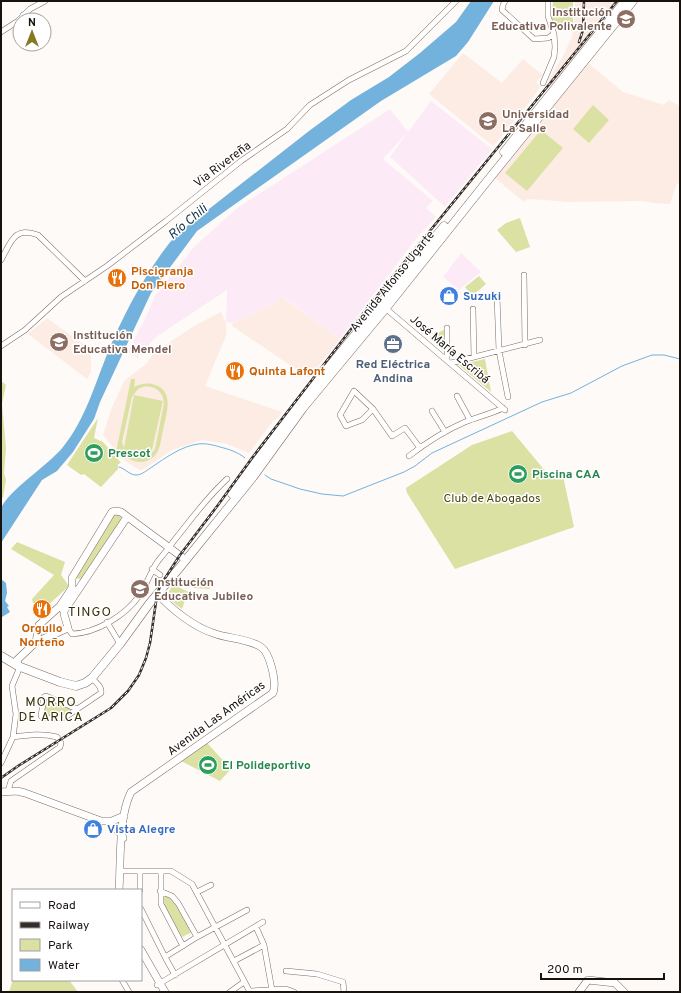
<svg xmlns="http://www.w3.org/2000/svg" width="681" height="993" font-family="Overpass,sans-serif">
<style>
.built{fill:#fcece4}
.industrial{fill:#fcebf7}
.green{fill:#dbe0a3;fill-rule:evenodd}
.water{fill:#72b2dd}
.lines{fill:none;stroke-linecap:round;stroke-linejoin:round}
.stream{stroke:#72b2dd;stroke-width:1}
.street-casing{stroke:#7d6c64;stroke-width:6}
.secondary-casing{stroke:#7d6c64;stroke-width:8}
.primary-casing{stroke:#7d6c64;stroke-width:9}
.street{stroke:#fff;stroke-width:5}
.secondary{stroke:#fff;stroke-width:7}
.primary{stroke:#fff;stroke-width:8}
.rail-casing{stroke:#332e2b;stroke-width:2.5}
.rail{stroke:#fff;stroke-width:1;stroke-dasharray:3;stroke-linecap:butt}
.labels{text-anchor:middle;stroke-width:3;stroke-linejoin:round;paint-order:stroke}
.education-label{font-size:12px;font-weight:bold;fill:#785e54;stroke:#fff;text-anchor:start}
.street-label{font-size:12px;fill:#18120f;stroke:#fff}
.food-label{font-size:12px;font-weight:bold;fill:#c56008;stroke:#fff;text-anchor:start}
.shop-label{font-size:12px;font-weight:bold;fill:#366cbe;stroke:#fff;text-anchor:start}
.service-label{font-size:12px;font-weight:bold;fill:#4e5e75;stroke:#fff}
.leisure-label{font-size:12px;font-weight:bold;fill:#27864d;stroke:#fff;text-anchor:start}
.park-label{font-size:12px;fill:#434510;stroke:#fff}
.water-label{font-size:13px;font-style:italic;fill:#133043;stroke:#fff}
.neighbourhood-label{font-size:13px;letter-spacing:1px;fill:#342e03;stroke:#fff}
</style>
<rect width="100%" height="100%" fill="#fefaf8"/>
<!-- built -->
<path class="built" d="M575,1H621L553,84L548,80L563,56L572,37L575,13Z
M463,53L502,83L523,59L543,75L536,82L540,87L532,99L493,146L429,94Z
M588,63L623,92L664,105L669,100L680,106V184L677,183L670,204L653,203L644,201L567,202L546,200L527,199L524,202L495,178Z
M282,297L340,339L309,378L232,326L233,323L272,305Z
M221,312L226,323V336L205,386L282,412L278,418L273,421L249,453L227,444L202,440L172,450L144,469L140,470L122,459L103,435L111,410L124,381L146,364L153,354L164,346L194,326Z
M47,318L90,349L87,353L91,356V372L87,379L28,334Z"/>
<!-- industrial -->
<path class="industrial" d="M431,101L492,149L445,207L390,157L407,133L383,159L433,201L426,208L436,217L415,240L340,339L283,297L272,305L233,323L226,322L227,290L156,337L137,358L128,351L145,319L155,296L194,247L236,209L390,109L408,132Z
M461,253L481,272L459,290L443,277Z"/>
<!-- green -->
<path class="green" d="M553,1H573V31L562,30L551,20Z
M593,105L609,120L589,143L573,129Z
M541,130L563,148L527,191L505,173Z
M520,218L530,247L516,252L497,230L506,223Z
M479,276L486,284L472,296L465,287Z
M445,329V352L429,338Z
M485,359L491,392L459,365Z
M131,379H135L134,387C141,384 147,382 155,385C175,391 166,415 163,430C161,438 161,447 156,454C146,467 129,463 120,451L119,454L116,452ZM143,387C154,385 163,391 164,403L155,449L151,454L163,401L134,395L124,448L122,442L132,397L138,389Z
M1,381L6,385L2,404L6,448L4,473L6,480L3,497L1,500Z
M98,418L94,438L103,442L121,463L118,464V469L101,487L84,474L81,475L67,465Z
M512,431L551,478L563,476L574,527L455,569L407,493L406,488L472,445Z
M116,514C120,515 121,516 121,520L83,581L75,577L114,515Z
M17,542L65,562L61,575L69,586L46,607L33,603L32,599L54,575L11,549Z
M193,578L210,579V589L193,588Z
M173,584L188,592L182,609L166,597Z
M48,699L72,709L71,711C63,716 52,719 43,713L45,700Z
M207,743L231,769L220,781L181,761Z
M162,892L171,897L192,932L182,937L162,902Z
M13,979L69,980L78,992H9Z"/>
<!-- water -->
<path class="water" d="M471,1H494L468,42L456,56L381,101L197,231L151,293L100,402L94,419L73,452L57,471L42,480L1,543C1,534 0,517 1,509C5,493 51,463 63,447C85,420 95,384 108,352C124,313 149,266 177,234L309,131L351,100L389,77L420,53L456,22Z
M1,579L6,583L7,593L5,601L9,606L7,607L10,612L2,617L1,622Z"/>
<g class="lines">
<!-- stream -->
<path class="stream" d="M119,467C125,468 129,475 136,475C142,475 147,470 152,467C165,458 182,446 198,444C206,443 213,445 220,447C228,449 238,452 245,458
M265,475L271,479L300,489L322,494L343,496L404,472L415,466L432,453L542,402L571,393L622,366L652,355H664L680,359"/>
<!-- street casing -->
<g class="street-casing">
<path id="street" d="M505,1L503,5L502,10L534,39L548,38L554,34
M23,15L30,20
M1,32L18,21L30,9L45,1
M543,83L554,57L555,47L554,34L548,16V1
M1,260C11,242 14,226 38,235L85,281
M524,275L525,345
M497,296L499,351L508,397
M384,307L505,410
M473,309L474,357
M447,328V360
M1,346L25,330L61,297L107,266L166,221L241,161L287,129L310,105L349,80L406,51L456,1
M451,363L540,340
M457,396L470,420
M373,409L362,420L346,426L340,415L354,391L373,409L392,436L405,428L420,448
M432,411L445,432
M409,456C427,442 444,431 465,422C477,417 491,414 503,408
M152,569L160,575
M107,622L120,644
M68,628L72,634C96,633 125,616 139,596C147,585 150,572 158,561C163,555 168,549 173,542C190,521 206,498 227,479
M77,709L46,696L44,697L41,716L43,718H62L67,716L101,693C102,686 96,683 92,678
M1,763L13,737L16,714L12,686L19,669L18,666
M8,791L11,781L60,747L61,743L57,737C42,733 28,735 13,737
M124,871H171L192,884L250,992
M161,871V904L183,946
M140,890V871
M160,891L172,896L178,903L197,937
M197,892L211,885
M141,909L165,957
M256,927L264,945L272,990
M234,961L264,945
M286,971L317,974L343,982L344,992
M175,975L165,957L197,937L247,910
M122,980L129,992
M157,985L263,922
M250,991L286,989L294,992
M230,992L244,982"/>
</g>
<!-- secondary casing -->
<g class="secondary-casing">
<path id="secondary" d="M64,611L127,517
M36,642L39,625L60,606L72,588V578L112,512L116,511L121,512L186,560
M18,666L17,660L36,642L68,628L64,614V611L61,607
M1,792L17,791L25,793L101,821H112L124,816
M109,822L122,835L123,838
M119,890C121,861 118,818 131,792L273,693C277,682 270,653 261,647C247,638 228,639 213,633C194,627 171,609 158,594
M141,950L165,992
M579,992L588,980L615,983L624,992"/>
</g>
<!-- primary casing -->
<g class="primary-casing">
<path id="primary" d="M504,152L625,1
M232,494L305,396L444,226
M1,656L18,666L60,682L76,686L85,683L92,678L120,644L149,604L181,566L253,477L303,408L386,308L488,180L633,1"/>
</g>
<!-- street -->
<use href="#street" class="street"/>
<!-- secondary -->
<use href="#secondary" class="secondary"/>
<!-- primary -->
<use href="#primary" class="primary"/>
<!-- rail casing -->
<g class="rail-casing">
<path id="rail" d="M579,42L583,30L584,1
M1,778L18,766L111,708L128,691L139,675L146,658L150,643L157,595L160,586L180,555L218,505L252,458L368,307L617,1"/>
</g>
<!-- rail -->
<use href="#rail" class="rail"/>
</g>
<!-- icons -->
<defs>
<g id="school-disc" transform="scale(1)"><circle r="9.5" fill="#8d6e63" stroke="#fff"/><path d="M0-5L7-2L0 1L-7-2ZM-4 1L0 2.5L4 1V4Q0 6-4 4Z" fill="#fff"/></g>
<g id="university-disc" transform="scale(1)"><circle r="9.5" fill="#8d6e63" stroke="#fff"/><path d="M0-5L7-2L0 1L-7-2ZM-4 1L0 2.5L4 1V4Q0 6-4 4Z" fill="#fff"/></g>
<g id="restaurant-disc" transform="scale(1)"><circle r="9.5" fill="#e8710a" stroke="#fff"/><path d="M-5-6h1v4h1v-4h1v4h1v-4h1v5L-1.5 .5V6h-2V.5L-5-1ZM5-6V6H3V1.5H1.5Q1.5-4 5-6Z" fill="#fff"/></g>
<g id="shop-disc" transform="scale(1)"><circle r="9.5" fill="#3f7fe0" stroke="#fff"/><path d="M-5-2.5h2.3a2.7 3.5 0 0 1 5.4 0H5L5.5 6h-11ZM-1.5-2.5h3a1.5 2.3 0 0 0-3 0Z" fill="#fff"/></g>
<g id="office-disc" transform="scale(1)"><circle r="9.5" fill="#5c6f8a" stroke="#fff"/><path d="M-6-3h4V-5.5h4V-3h4V5H-6ZM-1-4.5V-3h2v-1.5ZM-6 0V1H6V0Z" fill="#fff"/></g>
<g id="stadium-disc" transform="scale(1)"><circle r="9.5" fill="#2e9e5b" stroke="#fff"/><path d="M0-5a6.5 5 0 1 0 0 10a6.5 5 0 1 0 0-10ZM-3.5-1.8h7v3.6h-7Z" fill="#fff"/></g>
</defs>
<g fill-rule="evenodd">
<use href="#school-disc" x="626" y="19"/>
<use href="#university-disc" x="488" y="121"/>
<use href="#restaurant-disc" x="117" y="278"/>
<use href="#shop-disc" x="449" y="296"/>
<use href="#school-disc" x="59" y="342"/>
<use href="#office-disc" x="393" y="344"/>
<use href="#restaurant-disc" x="235" y="371"/>
<use href="#stadium-disc" x="94" y="453"/>
<use href="#stadium-disc" x="518" y="474"/>
<use href="#school-disc" x="140" y="589"/>
<use href="#restaurant-disc" x="42" y="609"/>
<use href="#stadium-disc" x="208" y="765"/>
<use href="#shop-disc" x="93" y="829"/>
</g>
<g class="labels">
<!-- education labels -->
<g class="education-label">
<text x="612" y="16" text-anchor="end">Institución<tspan x="612" dy="14">Educativa Polivalente</tspan></text>
<text x="502" y="118">Universidad<tspan x="502" dy="14">La Salle</tspan></text>
<text x="73" y="339">Institución<tspan x="73" dy="14">Educativa Mendel</tspan></text>
<text x="154" y="586">Institución<tspan x="154" dy="14">Educativa Jubileo</tspan></text>
</g>
<!-- street labels -->
<g class="street-label">
<text transform="translate(222 164) rotate(-37)" y="4">Via Rivereña</text>
<text transform="translate(392 281) rotate(-51)" y="4">Avenida Alfonso Ugarte</text>
<text transform="translate(450 349) rotate(40)" y="4">José María Escribá</text>
<text transform="translate(216 718) rotate(-36)" y="4">Avenida Las Américas</text>
</g>
<!-- food labels -->
<g class="food-label">
<text x="131" y="275">Piscigranja<tspan x="131" dy="14">Don Piero</tspan></text>
<text x="249" y="375">Quinta Lafont</text>
<text x="42" y="632" text-anchor="middle">Orgullo<tspan x="42" dy="14">Norteño</tspan></text>
</g>
<!-- shop labels -->
<g class="shop-label">
<text x="463" y="300">Suzuki</text>
<text x="107" y="833">Vista Alegre</text>
</g>
<!-- service labels -->
<g class="service-label">
<text x="393" y="368">Red Eléctrica<tspan x="393" dy="14">Andina</tspan></text>
</g>
<!-- leisure labels -->
<g class="leisure-label">
<text x="108" y="457">Prescot</text>
<text x="532" y="478">Piscina CAA</text>
<text x="222" y="769">El Polideportivo</text>
</g>
<!-- park labels -->
<g class="park-label">
<text x="492" y="502">Club de Abogados</text>
</g>
<!-- water labels -->
<g class="water-label">
<text transform="translate(187 221) rotate(-40)" y="5">Río Chili</text>
</g>
<!-- neighbourhood labels -->
<g class="neighbourhood-label">
<text x="90" y="616">TINGO</text>
<text x="51" y="706">MORRO<tspan x="51" dy="15">DE ARICA</tspan></text>
</g>
</g>
<!-- border -->
<rect width="681" height="993" fill="none" stroke="#18120f" stroke-width="4"/>
<!-- legend -->
<rect x="12" y="889" width="130" height="92" fill="#ffffff" stroke="#a3a09f"/>
<rect x="20" y="902" width="20" height="6" fill="#ffffff" stroke="#a3a09f"/>
<text x="48" y="909" font-size="12" fill="#18120f">Road</text>
<rect x="20" y="922" width="20" height="6" fill="#332e2b" stroke="#a3a09f"/>
<text x="48" y="929" font-size="12" fill="#18120f">Railway</text>
<rect x="20" y="939" width="20" height="12" fill="#dbe0a3" stroke="#a3a09f"/>
<text x="48" y="949" font-size="12" fill="#18120f">Park</text>
<rect x="20" y="959" width="20" height="12" fill="#72b2dd" stroke="#a3a09f"/>
<text x="48" y="969" font-size="12" fill="#18120f">Water</text>
<!-- north arrow -->
<g transform="translate(32 32)"><circle r="19" fill="#ffffff" stroke="#a3a09f"/>
<path d="M0-3L7 15L0 10L-7 15Z" fill="#857a20"/>
<text y="-6" font-size="11" font-weight="bold" text-anchor="middle" fill="#18120f">N</text>
</g>
<!-- scale -->
<path d="M541 973v6h123v-6" fill="none" stroke="#18120f" stroke-width="2"/>
<text x="547" y="973" font-size="12" fill="#18120f" stroke="#ffffff" stroke-width="3" paint-order="stroke">200 m</text>
</svg>
